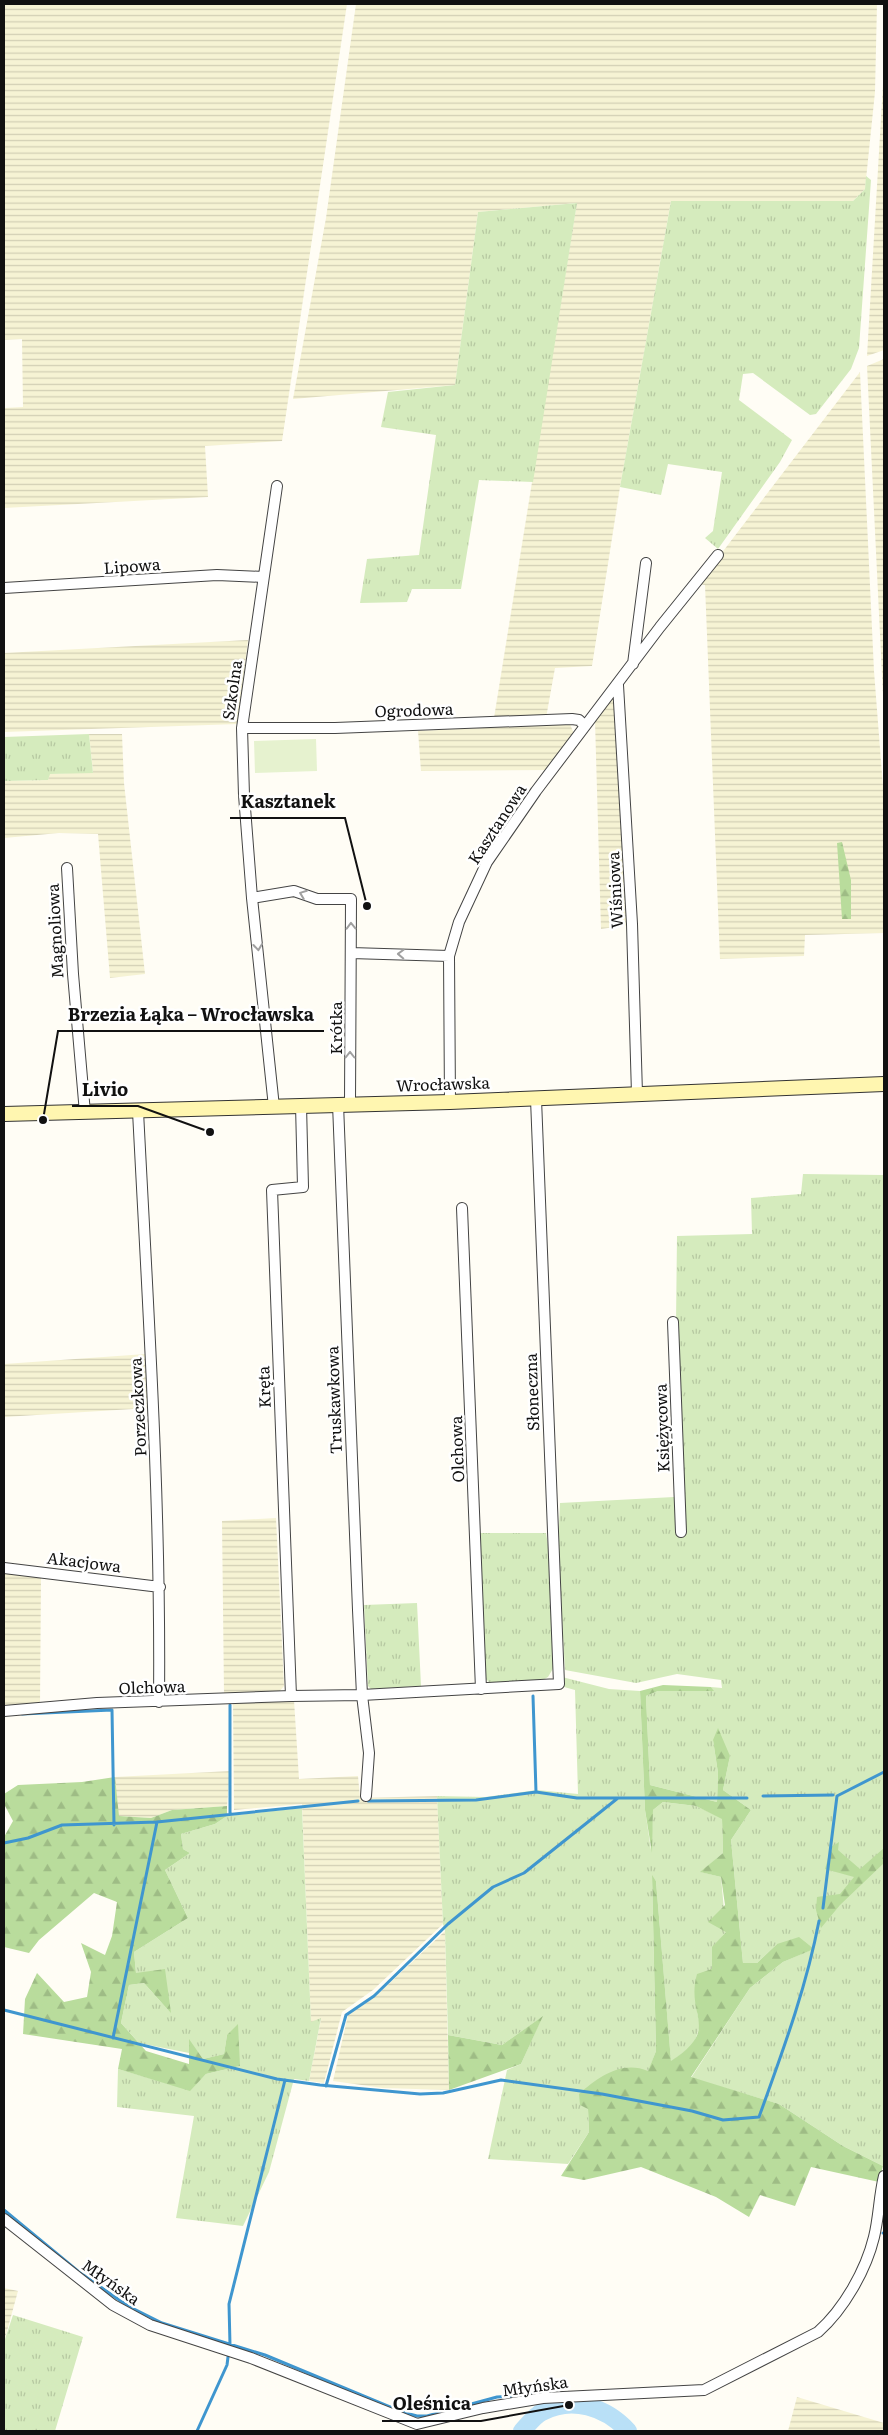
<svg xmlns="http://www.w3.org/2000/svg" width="888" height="2435" font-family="Literata,serif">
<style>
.farmland{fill:url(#farmland-rules)}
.grass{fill:url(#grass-tufts)}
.forest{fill:url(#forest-firs)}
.pitch{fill:#e6f2cf}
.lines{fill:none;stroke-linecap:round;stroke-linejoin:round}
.stream{stroke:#3f96cf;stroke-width:3}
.river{stroke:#b9e0f7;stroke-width:18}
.street-casing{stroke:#444;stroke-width:12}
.secondary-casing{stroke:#333;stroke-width:16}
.street{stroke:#fff;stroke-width:10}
.secondary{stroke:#fff6b0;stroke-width:14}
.oneway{stroke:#a0a0a0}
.labels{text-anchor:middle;stroke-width:5;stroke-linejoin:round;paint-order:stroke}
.street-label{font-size:16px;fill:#111;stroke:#fff}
.leader{fill:none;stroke:#111;stroke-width:2}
.callout-dot{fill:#111;stroke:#fff;stroke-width:2}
.callout-label{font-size:18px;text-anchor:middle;font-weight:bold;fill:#111;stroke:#fff;stroke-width:5;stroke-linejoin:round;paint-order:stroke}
</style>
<defs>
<pattern id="farmland-rules" width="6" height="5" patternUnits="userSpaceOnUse" patternTransform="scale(1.25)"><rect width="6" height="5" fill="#f6f3d4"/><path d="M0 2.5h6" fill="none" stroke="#d2cfb5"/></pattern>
<pattern id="grass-tufts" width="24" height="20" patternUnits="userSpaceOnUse" patternTransform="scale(1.25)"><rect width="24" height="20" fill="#d5ebbd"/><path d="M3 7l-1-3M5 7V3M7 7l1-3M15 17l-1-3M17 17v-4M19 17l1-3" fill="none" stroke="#b6c8a1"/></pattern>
<pattern id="forest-firs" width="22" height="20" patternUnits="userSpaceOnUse" patternTransform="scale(1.25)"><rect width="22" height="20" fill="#b9dc9c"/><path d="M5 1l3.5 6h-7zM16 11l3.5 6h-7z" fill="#9ebc85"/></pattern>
</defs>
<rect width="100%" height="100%" fill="#fffdf5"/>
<!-- farmland -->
<path class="farmland" d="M4,4H347L282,441L205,446L208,497L4,508V408L23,407L22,339L4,340Z
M356,4H877L875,92L865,189L853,201H671L620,487L592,666L555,668L546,718H494L577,203L478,212L455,385L293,399L326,218Z
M884,67V350L867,356Z
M884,359V717L867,366Z
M860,372L874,671L883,787L884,933L805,935L804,956L720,959L705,585L698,584Z
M248,640L238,724L4,732V653Z
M616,693L629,925L601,929L595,721Z
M570,724L574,734L548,770L421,771L418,731Z
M89,734H122L124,783L145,974L110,978L98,834L59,833L4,838V781L48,780L49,774L93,772Z
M146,1354L149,1408L4,1417V1364Z
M276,1518L284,1686L279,1692L224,1694L222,1521Z
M4,1573L41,1577L40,1705L4,1706Z
M294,1700L299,1779L358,1776L360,1798L437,1796L443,1924L373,1990L342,2012L324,2083L309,2081L321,2019L311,2023L302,1804L234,1810L233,1702Z
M230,1771L227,1806L172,1810L151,1818L118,1816L115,1777Z
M445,1931L449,2090L383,2088L333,2081L348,2015L376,1996Z
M4,2288L18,2291L4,2342Z
M797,2397L884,2423V2431H788Z"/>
<!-- grass -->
<path class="grass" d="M866,176L871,180L859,348L851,369L816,414L810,415L753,373L743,374L739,400L792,440L780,462L718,549L705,538L713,531L722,472L668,464L661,495L620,487L671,201H853L865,189Z
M577,203L533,482L479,480L461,589H412L407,602L360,603L367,559L419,555L436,435L381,427L388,392L455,385L478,212Z
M89,734L93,773L50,774L48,780L4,781V737Z
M803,1174L884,1175L883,2166L843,2146L779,2104L691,2078L750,1988L783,1962L813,1949L777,1944L757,1963H743L731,1840L751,1810L723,1790L730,1756L713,1740L718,1773L717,1802L650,1785L646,1696L658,1691H713L711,1687L722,1688L721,1680L677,1674L636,1683L565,1670L558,1551L560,1503L674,1497L677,1236L752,1234L751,1198L801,1194Z
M478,1533H546L550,1557L554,1667L548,1677L539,1682L501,1685L489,1682L484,1677Z
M417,1603L421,1686L371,1689L368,1686L364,1605Z
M562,1677L609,1689L640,1691L645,1810L651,1850L653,1810L663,1802L696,1806L722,1818L723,1853L701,1872L721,1877L726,1932L712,1948V1969L697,2012L700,2025L694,2044L671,2062L656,1881L652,1876L656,2051L648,2072L588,2109L589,2132L568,2164L488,2159L507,2070L521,2064L542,2017L502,2045L448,2035L445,1931L443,1924L437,1796L485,1797L537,1790L578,1794L575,1690L564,1687Z
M302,1808L311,2022L321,2018L309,2081L294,2079L269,2172L243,2226L176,2218L194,2116L117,2107L118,2069L190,2090L206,2074L240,2066L227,2035L224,2054L203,2059L189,2041V2053L139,2043L121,2023L129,1985L144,1983L170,2012L136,1973L134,1952L188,1918L165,1870L190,1853L183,1849L181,1834L215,1824L227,1816Z
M13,2315L83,2337L55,2431H4V2342Z"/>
<!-- forest -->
<path class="forest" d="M842,842L851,880V919H842L837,843Z
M663,1685L711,1687L714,1691H658L646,1696L650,1785L717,1802L718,1773L713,1740L718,1728L730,1756L723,1790L751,1810L731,1840L743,1963H757L777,1944L799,1937L814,1949L783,1962L750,1988L691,2077L779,2104L843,2146L883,2166L879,2182L811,2167L795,2206L760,2195L749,2217L716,2197L641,2167L584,2180L561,2176L589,2132L588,2109L580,2105L579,2094C598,2077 622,2060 648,2071L656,2051L652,1875L656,1881L671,2061C722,2028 685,2017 697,1974L712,1969V1947L726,1932L708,1922L725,1905L721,1877L700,1872L723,1853L722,1819L696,1806L663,1802L653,1810L652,1853L645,1810L640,1691Z
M115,1777L119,1816L151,1818L172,1810L227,1806V1816L215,1824L181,1834L183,1849L190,1853L165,1870L188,1918L134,1952L136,1973L165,1969L171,2013L144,1983L129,1985L121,2023L146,2051L189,2064V2039L203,2059L224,2054L227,2035L238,2024L240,2066L206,2074L190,2091L118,2069L122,2049L23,2034L25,1999L37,1973L64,2002L87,1997L91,1972L81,1943L105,1955L112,1936L117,1902L94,1893L39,1940L29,1953L4,1947V1837L13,1821L4,1804V1794L18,1785L82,1782Z
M839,1842L838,1850L860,1869L884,1848V1863L840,1905L821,1928L816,1910L817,1897L840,1894L854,1877L825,1869L831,1847Z
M543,2016L521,2064L449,2090L448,2035L502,2045Z"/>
<!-- pitch -->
<path class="pitch" d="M316,739L317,771L255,773L254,741Z"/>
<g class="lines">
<!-- stream -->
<path class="stream" d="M533,1696L536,1792
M230,1705V1814
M22,1714L112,1710L114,1825
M763,1796L833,1795
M368,1801L476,1800L536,1792L577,1798H747
M4,1843L28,1838L62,1825L157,1822L358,1801
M823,1908L837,1796L884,1772
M4,2010L277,2079L320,2085L420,2094L443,2093L501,2080L602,2094L692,2111L723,2120L759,2117C782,2053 806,1989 819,1921
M113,2038L157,1822
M326,2086L346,2015L374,1996L448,1924L493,1887L524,1873L618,1798
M4,2210L79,2272L128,2306L162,2323L265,2355L402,2412L417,2416H427L497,2397L534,2395
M883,2233H884
M230,2345L229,2304L285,2080
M197,2431L227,2365L228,2357"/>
<!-- river -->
<path class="river" d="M522,2431C528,2425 534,2416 542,2412C572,2396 606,2407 628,2431"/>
<!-- street casing -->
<g class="street-casing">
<path id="street" d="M4,588L217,575L263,577
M633,664L646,563
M618,685L632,924L637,1094
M242,728H335L572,719L579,720L585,726
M67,868L73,974L85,1113
M252,898L294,891L317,899H351L350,1104
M351,953L449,956
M450,1102L449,956L459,922L487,862L536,791L660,627L718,555
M338,1104L358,1610L362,1695L369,1753L366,1796
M274,1107L252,898L244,795L242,728L277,486
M138,1111C148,1308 161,1504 159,1702
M462,1208L481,1689
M673,1322L681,1532
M4,1568L160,1587
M291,1696L272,1190L303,1187L301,1105
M4,1711L97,1703L291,1696L362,1695L559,1684L536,1099
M4,2219L113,2305L150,2325L251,2358L417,2424L483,2408L543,2398L704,2390L818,2332C844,2309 866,2270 874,2237C879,2217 879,2196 884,2176"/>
</g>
<!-- secondary casing -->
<g class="secondary-casing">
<path id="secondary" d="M4,1114L450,1102L884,1084"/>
</g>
<!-- street -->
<use href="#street" class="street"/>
<!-- secondary -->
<use href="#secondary" class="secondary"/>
</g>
<!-- one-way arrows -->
<defs><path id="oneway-chevron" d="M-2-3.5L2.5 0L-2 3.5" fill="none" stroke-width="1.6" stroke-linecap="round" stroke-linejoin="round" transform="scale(1.25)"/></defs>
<g class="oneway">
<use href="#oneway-chevron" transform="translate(303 894) rotate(-159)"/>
<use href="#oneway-chevron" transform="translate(351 926) rotate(-91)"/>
<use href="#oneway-chevron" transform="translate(258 947) rotate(84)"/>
<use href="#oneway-chevron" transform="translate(401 954) rotate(-178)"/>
<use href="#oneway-chevron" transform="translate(350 1055) rotate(-90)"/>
</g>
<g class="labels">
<!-- street labels -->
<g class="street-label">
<text transform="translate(132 566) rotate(-4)" y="6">Lipowa</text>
<text transform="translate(232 690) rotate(-82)" y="6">Szkolna</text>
<text transform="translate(414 710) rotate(-2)" y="6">Ogrodowa</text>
<text transform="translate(497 824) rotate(-57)" y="6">Kasztanowa</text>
<text transform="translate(615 890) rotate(-93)" y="6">Wiśniowa</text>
<text transform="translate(55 931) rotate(-93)" y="6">Magnoliowa</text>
<text transform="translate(336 1028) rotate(-90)" y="6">Krótka</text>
<text transform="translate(443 1084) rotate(-2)" y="6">Wrocławska</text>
<text transform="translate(264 1387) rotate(-92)" y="6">Kręta</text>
<text transform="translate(532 1392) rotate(-92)" y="6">Słoneczna</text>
<text transform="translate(334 1400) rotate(-92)" y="6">Truskawkowa</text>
<text transform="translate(138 1407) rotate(-93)" y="6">Porzeczkowa</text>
<text transform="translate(662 1428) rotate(-92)" y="6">Księżycowa</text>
<text transform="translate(457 1449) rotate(-92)" y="6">Olchowa</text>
<text transform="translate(84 1562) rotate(7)" y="6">Akacjowa</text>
<text transform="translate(152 1687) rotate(-2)" y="6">Olchowa</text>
<text transform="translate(111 2282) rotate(35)" y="6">Młyńska</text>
<text transform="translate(535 2386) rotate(-8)" y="6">Młyńska</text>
</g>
</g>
<!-- callouts -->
<path class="leader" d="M367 906L345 818H230M43 1120L58 1031H324M210 1132L138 1106H72M569 2405L481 2421H382"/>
<g class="callout-dot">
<circle cx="367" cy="906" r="5"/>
<circle cx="43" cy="1120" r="5"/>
<circle cx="210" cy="1132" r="5"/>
<circle cx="569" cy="2405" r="5"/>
</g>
<g class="callout-label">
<text x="288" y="808">Kasztanek</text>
<text x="191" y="1021">Brzezia Łąka – Wrocławska</text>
<text x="105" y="1096">Livio</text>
<text x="432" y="2410">Oleśnica</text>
</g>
<!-- border -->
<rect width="888" height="2435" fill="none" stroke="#111111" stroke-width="10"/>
</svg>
